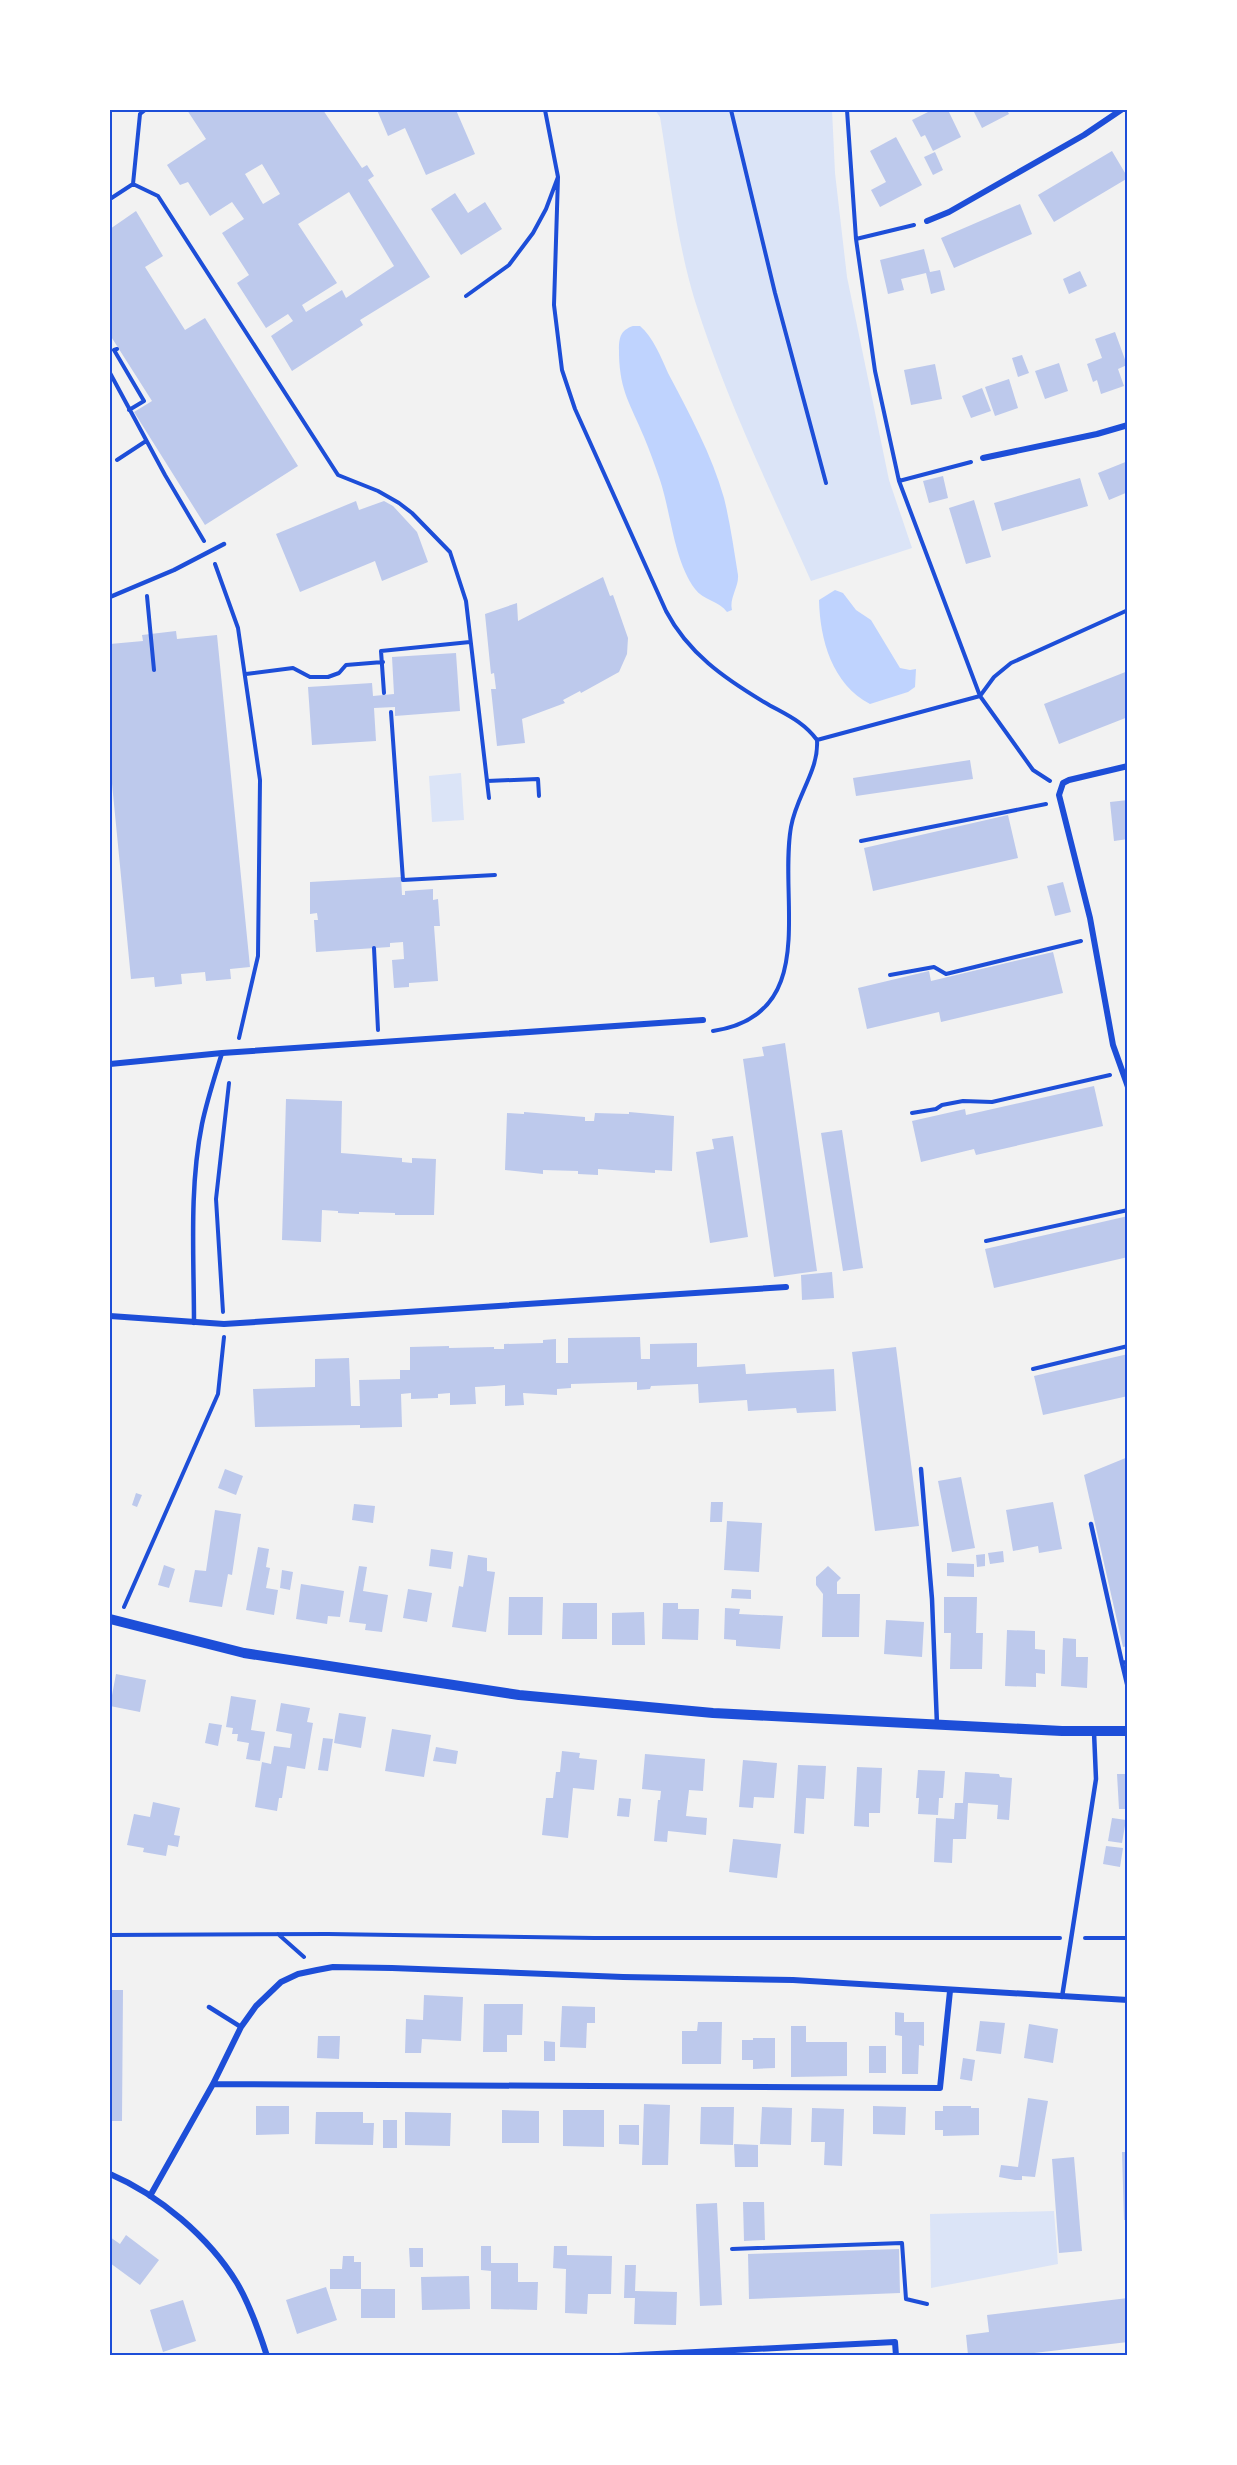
<svg xmlns="http://www.w3.org/2000/svg" width="1237" height="2465" font-family="'PT Sans',sans-serif">
<style>
.green{fill:#dbe4f7}
.water{fill:#bfd3fe}
.building{fill:#bdc9ec;fill-rule:evenodd}
.lines{fill:none;stroke-linecap:round;stroke-linejoin:round}
.path{stroke:#1d4ed8;stroke-width:4}
.service{stroke:#1d4ed8;stroke-width:4.5}
.minor{stroke:#1d4ed8;stroke-width:6}
.tertiary{stroke:#1d4ed8;stroke-width:10}
.neatline{fill:none;stroke:#1d4ed8;stroke-width:2}
</style>
<rect width="100%" height="100%" fill="#f2f2f2"/>
<!-- green -->
<path class="green" d="M655,110H832L835,173L847,277L889,480L912,548L811,581C770,489 725,397 695,301C677,242 670,178 660,117Z
M461,773L464,820L432,822L429,776Z
M1054,2211L1058,2264L931,2288L930,2214Z"/>
<!-- water -->
<path class="water" d="M633,326H640C653,337 661,357 668,373C689,413 712,455 724,498C730,522 734,550 738,575C739,587 729,598 732,610L727,612C719,601 703,600 695,589C674,561 671,513 660,480C655,466 650,451 644,437C631,405 620,392 619,355C619,341 618,331 633,326Z
M835,590L843,593L856,610L871,620L900,668L910,670L916,669L915,687L908,692L870,704C832,684 820,640 819,600Z"/>
<!-- building -->
<path class="building" d="M187,110H323L362,168L367,165L374,176L368,180L430,277L360,320L363,325L292,371L271,336L293,321L288,314L266,328L237,283L249,275L222,233L244,219L232,202L210,216L188,182L180,185L167,165L206,139ZM262,164L280,194L263,204L245,174ZM349,192L394,266L346,298L342,290L306,312L302,305L337,283L298,224Z
M377,110H456L475,154L426,175L405,128L388,136Z
M932,110H948L961,137L933,151L925,135L921,137L912,120Z
M973,110H1007L1009,114L982,128Z
M896,137L922,185L880,207L871,190L886,182L870,151Z
M1112,151L1128,178L1054,222L1038,195Z
M935,152L943,170L933,175L924,157Z
M455,193L468,213L485,202L502,229L461,255L431,209Z
M1020,204L1032,234L954,268L941,238Z
M136,211L163,256L145,267L185,330L205,318L298,466L205,525L134,412L152,401L110,335V229Z
M924,249L930,272L940,270L945,290L931,294L926,273L901,279L904,290L888,294L880,260Z
M1080,271L1087,286L1069,294L1063,279Z
M1115,332L1127,365L1118,369L1124,386L1101,394L1097,380L1093,382L1087,364L1102,358L1095,339Z
M1022,355L1029,373L1018,377L1012,358Z
M1059,363L1068,391L1045,399L1035,371Z
M935,364L942,399L911,405L904,370Z
M1009,379L1018,408L995,416L985,387Z
M982,388L991,411L971,418L962,396Z
M1128,461V492L1109,500L1098,473Z
M943,476L948,498L929,503L923,481Z
M1080,478L1088,506L1002,531L994,503Z
M974,500L991,557L966,564L949,508Z
M356,501L359,510L384,501L393,506L417,532L428,562L382,581L375,561L300,592L276,534Z
M603,577L610,596L613,595L628,638L627,654L619,672L581,693L580,691L563,700L565,703L522,719L525,743L497,746L491,689H496L494,673L491,674L485,614L517,603L518,621Z
M176,631L177,639L217,635L250,967L230,969L231,979L206,981L205,972L181,974L182,984L155,987L154,977L131,979L110,763V644L143,641L142,635Z
M456,653L460,711L395,716V707L374,708L376,741L312,745L308,687L372,683L373,696L394,694L392,657Z
M1128,671V717L1059,744L1044,704Z
M970,760L973,779L856,796L853,778Z
M1128,800V839L1114,841L1110,802Z
M1008,815L1018,858L873,891L864,848Z
M401,877L402,895H405V891L433,889V900L438,899L440,926H434L438,981L409,983V987L394,988L392,960L404,959L403,942L390,943V947L316,952L314,920H318L317,913L310,914V882Z
M1063,882L1071,912L1055,916L1047,886Z
M1053,952L1063,993L941,1022L939,1012L867,1029L858,988L929,971L931,981Z
M785,1043L817,1271L774,1277L743,1059L764,1056L762,1047Z
M1094,1086L1103,1126L976,1155L974,1149L921,1162L912,1121L965,1109L966,1115Z
M286,1099L342,1101L341,1153L402,1158V1162L412,1163V1158L436,1159L434,1215H395V1213L359,1212V1214L338,1213V1211L322,1210L321,1242L282,1240Z
M524,1112L585,1117V1121H594L595,1113L629,1114V1112L674,1116L672,1171L655,1170V1173L598,1169V1175L578,1174V1171L543,1170V1174L505,1170L507,1113L524,1114Z
M842,1130L863,1268L843,1271L821,1133Z
M733,1136L748,1237L710,1243L696,1152L714,1149L712,1139Z
M1128,1216V1257L994,1288L985,1249Z
M832,1272L834,1298L802,1300L801,1275Z
M640,1337L641,1359H650V1344L697,1343V1367L745,1364L746,1374L834,1369L836,1411L797,1413L796,1408L748,1411L747,1400L699,1403L698,1384L651,1386L650,1389L637,1390V1382L571,1384V1388L557,1389V1395L523,1393L524,1405L505,1406V1385L495,1386L475,1387L476,1404L450,1405V1393L438,1394V1398L411,1399V1393L401,1394L402,1427L360,1428V1425L255,1427L253,1389L315,1387V1359L349,1358L351,1406H360L359,1380L400,1379V1370H410V1347L449,1346V1348L494,1347V1349H504V1344L543,1343V1340L556,1339V1363H568V1338Z
M896,1347L919,1526L875,1531L852,1352Z
M1128,1354V1396L1043,1415L1034,1376Z
M1128,1457V1646L1123,1647L1084,1475Z
M225,1469L243,1476L236,1495L218,1488Z
M961,1477L975,1548L952,1552L938,1481Z
M136,1493L142,1495L137,1507L132,1505Z
M711,1502H723L722,1522H710Z
M1053,1502L1062,1549L1039,1553L1038,1546L1013,1551L1006,1510Z
M354,1504L375,1506L373,1523L352,1520Z
M215,1510L241,1514L232,1575L228,1574L222,1607L189,1602L195,1570L206,1571Z
M727,1521L762,1523L759,1572L724,1570Z
M258,1547L269,1549L266,1567L270,1568L266,1588L278,1590L274,1615L246,1610Z
M431,1549L453,1552L451,1569L429,1566Z
M1003,1551L1004,1562L990,1564L988,1553Z
M985,1554V1566L977,1567L976,1555Z
M468,1555L487,1558V1571L495,1572L486,1632L452,1627L459,1586L463,1587Z
M947,1563L974,1564V1577L947,1576Z
M164,1565L175,1569L169,1588L158,1585Z
M359,1566L367,1567L363,1591L388,1595L382,1632L365,1630L366,1624L349,1622Z
M828,1566L841,1578L837,1582V1594H860L859,1637H822L823,1594L816,1585V1577Z
M282,1570L293,1572L290,1590L280,1588Z
M301,1584L344,1591L340,1617L328,1616L327,1624L296,1619Z
M408,1589L432,1593L427,1622L403,1618Z
M732,1589L751,1590V1599L731,1598Z
M509,1597H543L542,1635H508Z
M944,1597H977L976,1633H983L982,1669H950L951,1633H944Z
M563,1603H597V1639H562Z
M663,1603H678V1609H699L698,1640L662,1639Z
M725,1608L740,1609L739,1614L783,1616L780,1649L736,1646V1640L724,1639Z
M644,1612L645,1645H612V1613Z
M886,1620L924,1622L922,1657L884,1654Z
M1007,1630L1035,1631V1649L1045,1650V1674L1036,1673V1687L1005,1686Z
M1063,1638L1076,1639V1657H1088L1087,1688L1061,1686Z
M116,1674L146,1680L140,1712L110,1706Z
M231,1696L256,1700L251,1730L265,1732L260,1761L246,1759L249,1743L237,1741L238,1734H232L233,1728L226,1727Z
M281,1703L310,1708L307,1722L313,1723L305,1769L287,1766L282,1798H279L277,1811L255,1807L262,1762L271,1764L274,1746L290,1748L292,1734L276,1731Z
M339,1713L366,1717L361,1748L334,1743Z
M209,1723L222,1725L218,1746L205,1743Z
M392,1729L431,1735L424,1777L385,1771Z
M323,1738L333,1739L328,1771L318,1770Z
M436,1747L458,1751L456,1764L433,1761Z
M562,1751L580,1753L579,1758L597,1760L594,1790L573,1788L568,1838L542,1835L546,1798H553L556,1772H560Z
M645,1754L705,1759L703,1791L689,1790L686,1816L707,1818L706,1835L668,1831L667,1842L654,1841L658,1800H660L661,1791L642,1789Z
M743,1760L777,1763L774,1798L754,1797L753,1808L739,1807Z
M798,1765L826,1766L824,1799L806,1798L804,1834L794,1833Z
M857,1767L882,1768L880,1813H869V1827L854,1826Z
M918,1770L945,1771L943,1798H939L938,1815L918,1814L919,1798H916Z
M965,1772L999,1774L1000,1777L1012,1778L1009,1820L997,1819L998,1805L968,1803L966,1839H953L952,1863L934,1862L936,1818L954,1819L955,1803H963Z
M1117,1774H1128V1809H1119Z
M619,1798L631,1799L629,1817L617,1816Z
M153,1802L180,1808L174,1835L180,1836L178,1847L168,1845L166,1856L143,1852L144,1848L127,1845L134,1814L150,1817Z
M1112,1818L1126,1820L1122,1843L1108,1841Z
M733,1839L781,1844L777,1878L729,1872Z
M1106,1846L1123,1848L1120,1867L1103,1864Z
M110,1990H123L122,2121H110Z
M424,1995L463,1997L461,2041L422,2039L421,2053H405L406,2019L423,2020Z
M484,2004H523L522,2035H507V2052H483Z
M562,2006L595,2007V2023H587L586,2048L560,2047Z
M895,2012L904,2013V2022H924V2046L919,2045L918,2074H902V2036L895,2035Z
M980,2021L1005,2023L1001,2054L976,2051Z
M698,2022H722L721,2064H682V2031H697Z
M1029,2024L1058,2029L1053,2063L1024,2058Z
M791,2026H806V2042H847V2076L791,2077Z
M318,2036H340L339,2059L317,2058Z
M1125,2037H1128V2074H1126Z
M753,2038H775V2068L753,2069V2060H742V2040H753Z
M544,2041L555,2042V2061H544Z
M869,2046H886V2073H869Z
M963,2058L975,2060L972,2081L960,2079Z
M1028,2098L1048,2101L1035,2177L1022,2176V2180H1015L999,2177L1001,2165L1018,2167Z
M644,2104L670,2105L668,2165H642Z
M256,2106H289V2134L256,2135Z
M873,2106L906,2107L905,2135L873,2134Z
M943,2106H971V2108H979V2135L943,2136V2130H935V2111H943Z
M701,2107H734L733,2145L700,2144Z
M762,2107L792,2108L791,2145L760,2144Z
M812,2108L844,2109L842,2166L824,2165L825,2142H811Z
M502,2110L539,2111V2143H502Z
M563,2110H604V2147L563,2146Z
M316,2112H363V2123H374L373,2145L315,2144Z
M405,2112L451,2113L450,2146L405,2145Z
M383,2120H397V2148H383Z
M619,2125H639V2145L619,2144Z
M734,2144L758,2145V2167H735Z
M1122,2152H1128V2220H1124Z
M1074,2157L1082,2251L1059,2253L1052,2159Z
M743,2202H764L765,2240L744,2241Z
M717,2203L722,2305L700,2306L696,2204Z
M126,2235L159,2260L140,2285L110,2263V2237L120,2244Z
M481,2246H491V2263H518V2282H538L537,2310L491,2309V2271L481,2270Z
M554,2246H567V2255L612,2256L611,2294H588L587,2314L565,2313L566,2269L553,2268Z
M409,2248H423V2267H410Z
M899,2249L900,2293L749,2299L748,2254Z
M343,2256H354V2262H361V2289H330V2269H342Z
M625,2265H636L635,2291L677,2292L676,2325L634,2324L635,2298H624Z
M469,2276L470,2309L422,2310L421,2277Z
M326,2287L337,2320L297,2334L286,2300Z
M361,2289H395V2318H361Z
M1128,2298V2342L1017,2355H968L966,2335L989,2332L987,2315Z
M183,2300L196,2341L163,2352L150,2310Z"/>
<g class="lines">
<!-- path -->
<path class="path" d="M731,110L775,293L826,483
M847,110L856,239L875,371L899,481L980,696L1033,770L1050,781
M558,177L554,305L562,370L575,409L666,611C688,653 724,678 764,702C784,714 802,720 817,740C819,771 796,796 791,827C778,901 821,1015 713,1031
M133,184L158,196L338,475L378,491L399,503L412,513L450,552L466,601L489,798
M133,184L140,114L145,110
M110,199L133,184
M856,239L914,225
M466,296L509,265L533,233L546,209L558,177L545,110
M117,349L114,350L144,401L129,410
M110,373L165,475L204,541
M117,460L146,441
M899,481L971,462
M215,564L238,628L260,780L258,956L239,1038
M147,596L154,670
M246,674L293,668L310,677H328L339,673L346,665L383,662
M384,693L381,651L470,642
M391,712L403,880L495,875
M817,740L980,696L994,677L1011,663L1128,610
M487,781L538,779L539,796
M861,841L1046,804
M374,948L378,1030
M890,975L934,967L946,974L1081,941
M912,1113L936,1109L942,1105L963,1101L992,1102L1110,1075
M986,1241L1128,1210
M223,1312L216,1199L229,1083
M1033,1369L1128,1346
M124,1607L218,1394L224,1337
M278,1934L304,1957
M110,1935L328,1934L594,1938H1060
M1085,1938H1128
M732,2249L902,2243L906,2299L927,2304"/>
<!-- service -->
<path class="service" d="M110,597L174,570L224,544
M194,1323C194,1257 189,1189 202,1124C207,1100 215,1076 222,1053
M921,1469L932,1599L937,1725
M1091,1524L1122,1663
M1128,1662L1122,1663L1128,1688
M1062,1997L1096,1779L1094,1732
M209,2007L241,2027"/>
<!-- minor -->
<path class="minor" d="M927,221L949,212L1084,135L1121,110
M983,458L1097,434L1128,425
M1128,766L1069,780L1063,783L1059,795L1090,918L1113,1045L1128,1087
M110,1064L222,1053L703,1020
M110,1316L224,1324L786,1287
M213,2084L940,2088L950,1991
M110,2174C159,2195 209,2237 237,2283C250,2305 259,2331 267,2356
M150,2196L213,2084L241,2027L256,2006L281,1982L298,1974L317,1970L333,1967L392,1968L623,1977L793,1980L1128,2000
M618,2356L895,2342L896,2356"/>
<!-- tertiary -->
<path class="tertiary" d="M110,1619L244,1653L519,1695L713,1713L1062,1731H1128"/>
</g>
<!-- border -->
<rect width="1237" height="2465" fill="none" stroke="#ffffff" stroke-width="222"/>
<rect x="111" y="111" width="1015" height="2243" class="neatline"/>
</svg>
